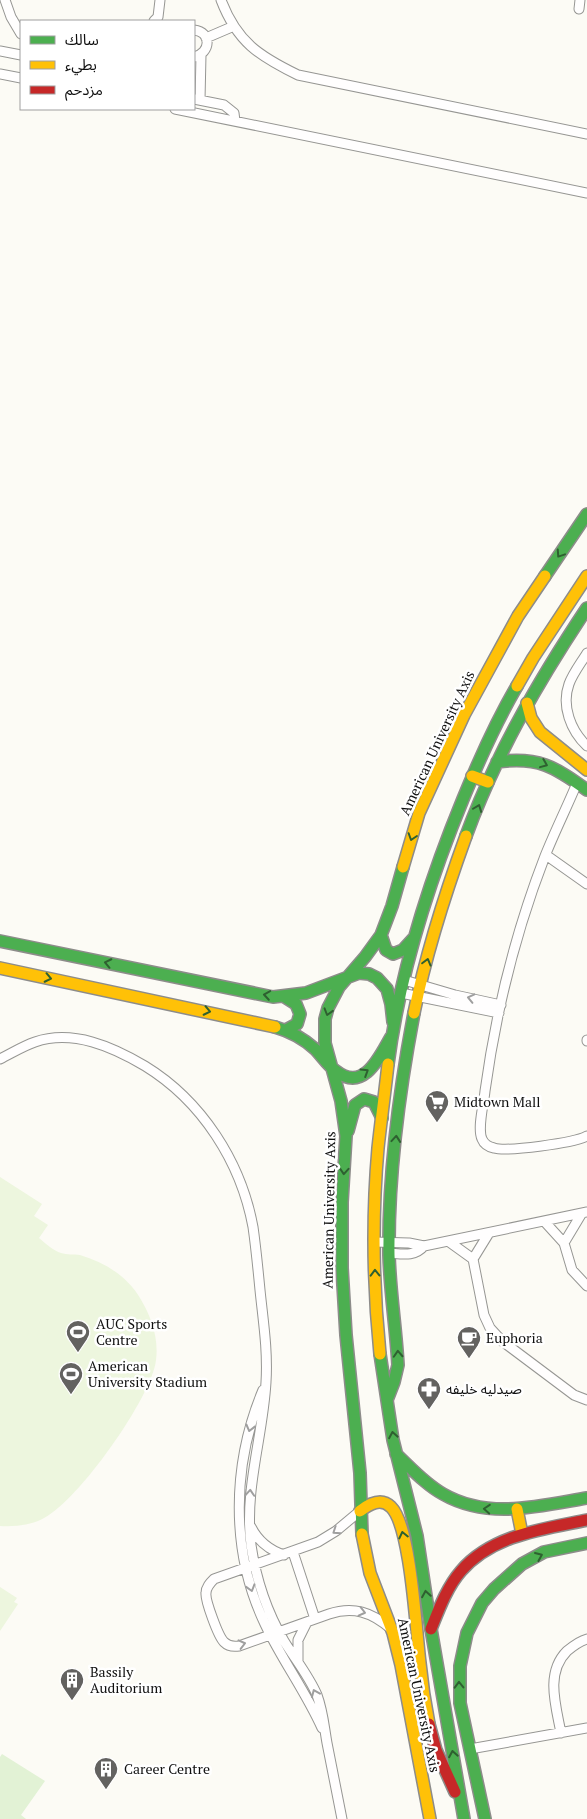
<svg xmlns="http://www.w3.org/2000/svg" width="587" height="1819" font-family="'PT Serif','Noto Sans Arabic',serif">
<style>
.green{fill:#e2f2d5}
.pitch{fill:#edf6de}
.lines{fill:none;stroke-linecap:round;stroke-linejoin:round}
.street-casing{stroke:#969693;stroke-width:11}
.fast-casing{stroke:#8d8c8a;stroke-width:14}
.slow-casing{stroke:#8d8c8a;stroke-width:14}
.jam-casing{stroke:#8d8c8a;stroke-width:14}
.street{stroke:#fffefe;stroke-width:9}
.fast{stroke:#4caf50;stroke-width:11}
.slow{stroke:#ffc107;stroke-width:11}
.jam{stroke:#c62828;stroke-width:11}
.oneway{stroke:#2e6030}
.oneway2{stroke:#9f9f9f}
.labels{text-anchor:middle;stroke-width:5;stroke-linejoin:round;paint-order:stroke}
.street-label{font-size:14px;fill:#101010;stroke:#fff}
.poi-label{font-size:14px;fill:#101010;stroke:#fff;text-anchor:start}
</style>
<rect width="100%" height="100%" fill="#fcfbf5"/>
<!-- green -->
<path class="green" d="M2,1754L45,1781L21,1815L26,1819H0V1757Z"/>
<!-- pitch -->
<path class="pitch" d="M0,1177L42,1204L34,1216L48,1225L39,1238C45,1243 54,1251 61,1253C67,1255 74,1254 80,1255C104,1262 127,1276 140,1298C151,1316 159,1338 156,1360C152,1397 78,1501 44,1518C32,1525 14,1527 0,1526Z
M0,1587L17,1598L14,1602L18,1604L0,1631Z"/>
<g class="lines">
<!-- street casing -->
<g class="street-casing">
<path id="street" d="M5,0L11,17L21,34
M221,0C237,42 259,56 298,75L587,134
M579,9L580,0
M154,21L158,17L160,0
M194,30C212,32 211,53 194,57
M206,38L234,26
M0,51L21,55
M0,74L21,78
M194,99L224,105L234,113L235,121
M200,100L201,55
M175,109L587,193
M587,653C581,663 573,673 569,684C561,706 571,731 587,746
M577,783C567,807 555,831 545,856C516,931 496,1011 485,1091C484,1103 477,1128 482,1139C484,1144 489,1147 494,1148C507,1152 575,1143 587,1136
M546,855L587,884
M404,980L455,995L501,1005
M401,993L499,1013
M587,1040V1041
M0,1059C12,1053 23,1046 35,1042C73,1029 113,1047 145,1066C202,1101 241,1162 253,1227C256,1248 258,1269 260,1290C263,1320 268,1350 266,1382C263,1437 244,1489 251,1545C256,1579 267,1612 284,1641C295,1659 309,1676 317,1695C323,1711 324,1726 327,1743C332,1768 337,1794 342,1819
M544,1221L564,1243L572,1270L587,1286
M489,1233L473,1259L484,1315L490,1328L502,1341L574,1395L587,1400
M448,1241L473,1259
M374,1242L409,1243L424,1246
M564,1243L582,1213
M390,1253C402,1254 415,1257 424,1246L587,1212
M263,1390C232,1464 230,1551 265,1624C282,1660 306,1692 322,1728
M360,1511L336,1531L318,1542L214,1579C210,1583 206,1587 206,1593C205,1600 218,1636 224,1642C228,1646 233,1647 239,1646L329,1614C353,1606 372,1612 391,1629
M251,1527C258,1541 269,1550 284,1555
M293,1552L315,1619
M298,1661V1640L307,1622
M561,1733C556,1706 545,1673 567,1651C573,1646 579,1641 587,1639
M470,1749L587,1728"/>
</g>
<!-- fast casing -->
<g class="fast-casing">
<path id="fast" d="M545,576L587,514
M497,762C538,756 555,767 587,790
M466,836C496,754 539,680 587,608
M381,935L386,950L393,954L403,950L413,939
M0,941L273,997L306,993L359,973L369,974L377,978L387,989L391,1004L393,1022
M285,997L296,1004L300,1014L297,1024L286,1030
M275,1027C289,1031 304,1039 315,1049C322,1056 327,1065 336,1071C364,1093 380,1056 391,1037
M388,1064C400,972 428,884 463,799C479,760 496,722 517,686
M348,1131L355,1105L364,1099L374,1102L382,1118
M380,1354L393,1440L417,1536L431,1629L464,1819
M387,1400L394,1382L398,1365C396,1328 390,1292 389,1255C388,1174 399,1092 414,1013
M396,1454C411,1468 425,1484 443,1494C488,1520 540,1506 587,1498
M362,1534L360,1473L346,1335L342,1268V1202L346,1136L341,1101L325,1043V1019L328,1008L339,987L365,957L381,935L392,906L403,867
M485,1819L460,1703V1666L467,1633L482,1603L494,1589L522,1564L544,1552L587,1543"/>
</g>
<!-- slow casing -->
<g class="slow-casing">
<path id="slow" d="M517,686L533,658L587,576
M527,703L531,718L540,732L587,770
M472,776L488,782
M403,867L419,813L464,715L518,616L545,576
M0,968L275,1027
M414,1013C426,953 445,894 466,836
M380,1354C373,1286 372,1216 378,1148C381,1120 385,1092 388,1064
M517,1509L522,1534
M360,1511C369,1504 381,1497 391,1507C411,1526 416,1632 420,1663C422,1684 425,1704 429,1724
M362,1534L370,1573L393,1633L401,1665L430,1819"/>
</g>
<!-- jam casing -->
<g class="jam-casing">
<path id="jam" d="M431,1629C439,1609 447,1587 461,1571C492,1535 543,1529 587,1520
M429,1724L436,1750L455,1792"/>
</g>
<!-- street -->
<use href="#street" class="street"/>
<!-- fast -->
<use href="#fast" class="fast"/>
<!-- slow -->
<use href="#slow" class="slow"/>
<!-- jam -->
<use href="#jam" class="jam"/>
</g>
<!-- one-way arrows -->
<defs><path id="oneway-chevron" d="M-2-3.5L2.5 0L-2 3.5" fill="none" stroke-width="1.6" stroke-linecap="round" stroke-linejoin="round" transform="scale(1.25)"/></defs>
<g class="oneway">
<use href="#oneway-chevron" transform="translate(560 554) rotate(124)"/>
<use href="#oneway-chevron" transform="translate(544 764) rotate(22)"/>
<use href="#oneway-chevron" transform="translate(478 808) rotate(-69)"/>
<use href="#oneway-chevron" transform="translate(412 837) rotate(108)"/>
<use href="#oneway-chevron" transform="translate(427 962) rotate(-75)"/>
<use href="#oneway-chevron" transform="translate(108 963) rotate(-168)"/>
<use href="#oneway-chevron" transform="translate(48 978) rotate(12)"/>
<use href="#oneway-chevron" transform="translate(267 995) rotate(-171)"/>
<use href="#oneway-chevron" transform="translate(207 1011) rotate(12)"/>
<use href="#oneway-chevron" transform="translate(328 1012) rotate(107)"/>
<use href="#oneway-chevron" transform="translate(365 1072) rotate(-32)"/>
<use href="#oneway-chevron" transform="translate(396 1139) rotate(-85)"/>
<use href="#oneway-chevron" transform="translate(344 1171) rotate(94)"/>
<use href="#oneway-chevron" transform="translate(375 1273) rotate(-91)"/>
<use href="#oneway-chevron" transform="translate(398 1354) rotate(-93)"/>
<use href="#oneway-chevron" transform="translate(393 1435) rotate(-100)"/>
<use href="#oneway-chevron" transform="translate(487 1509) rotate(-176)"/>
<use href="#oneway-chevron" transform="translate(403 1535) rotate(-103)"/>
<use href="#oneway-chevron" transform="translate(539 1556) rotate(-23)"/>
<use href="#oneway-chevron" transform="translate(426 1594) rotate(-99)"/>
<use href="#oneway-chevron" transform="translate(459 1685) rotate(-91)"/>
<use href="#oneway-chevron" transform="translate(453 1754) rotate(-100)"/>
</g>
<g class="oneway2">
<use href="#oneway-chevron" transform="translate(471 998) rotate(-167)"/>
<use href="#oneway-chevron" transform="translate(250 1428) rotate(104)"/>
<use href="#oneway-chevron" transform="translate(250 1493) rotate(-86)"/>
<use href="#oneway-chevron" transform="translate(336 1531) rotate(146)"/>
<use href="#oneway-chevron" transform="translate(251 1588) rotate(73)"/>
<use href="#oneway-chevron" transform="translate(362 1612) rotate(14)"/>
<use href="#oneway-chevron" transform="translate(242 1644) rotate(-14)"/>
<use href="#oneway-chevron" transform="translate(315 1693) rotate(-113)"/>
</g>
<!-- icons -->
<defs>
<g id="supermarket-pin" transform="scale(1.25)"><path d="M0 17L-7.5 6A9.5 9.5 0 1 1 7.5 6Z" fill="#636260" stroke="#fff"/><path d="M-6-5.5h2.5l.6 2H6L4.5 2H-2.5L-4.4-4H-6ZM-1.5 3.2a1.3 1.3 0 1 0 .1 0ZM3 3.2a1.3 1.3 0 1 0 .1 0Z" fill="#fff"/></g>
<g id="stadium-pin" transform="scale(1.25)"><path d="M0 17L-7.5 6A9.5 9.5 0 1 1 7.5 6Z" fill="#636260" stroke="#fff"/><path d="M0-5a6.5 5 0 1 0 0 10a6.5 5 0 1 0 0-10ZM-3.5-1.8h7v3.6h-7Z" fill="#fff"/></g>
<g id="cafe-pin" transform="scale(1.25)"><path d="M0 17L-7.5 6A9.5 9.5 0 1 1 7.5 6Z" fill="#636260" stroke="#fff"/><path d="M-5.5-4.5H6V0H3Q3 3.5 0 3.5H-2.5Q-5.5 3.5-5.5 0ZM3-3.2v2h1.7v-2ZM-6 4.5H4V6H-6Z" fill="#fff"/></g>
<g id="pharmacy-pin" transform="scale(1.25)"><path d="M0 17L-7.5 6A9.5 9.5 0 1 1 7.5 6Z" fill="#636260" stroke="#fff"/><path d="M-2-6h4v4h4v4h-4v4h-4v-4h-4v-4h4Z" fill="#fff"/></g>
<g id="building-pin" transform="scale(1.25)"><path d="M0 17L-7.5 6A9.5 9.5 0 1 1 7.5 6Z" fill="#636260" stroke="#fff"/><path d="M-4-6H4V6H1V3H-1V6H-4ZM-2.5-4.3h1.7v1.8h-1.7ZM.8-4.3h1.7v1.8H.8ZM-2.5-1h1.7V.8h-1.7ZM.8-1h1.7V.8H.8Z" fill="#fff"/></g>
</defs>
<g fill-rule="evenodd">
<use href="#supermarket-pin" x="437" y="1102"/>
<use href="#stadium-pin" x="78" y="1332"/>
<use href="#cafe-pin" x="469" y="1338"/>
<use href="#stadium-pin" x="71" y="1374"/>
<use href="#pharmacy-pin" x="429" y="1389"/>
<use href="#building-pin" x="72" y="1680"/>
<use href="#building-pin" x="106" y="1769"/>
</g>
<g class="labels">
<!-- street labels -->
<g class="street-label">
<text transform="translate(437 743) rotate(-65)" y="5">American University Axis</text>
<text transform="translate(329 1210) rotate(-89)" y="5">American University Axis</text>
<text transform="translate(419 1695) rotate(78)" y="5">American University Axis</text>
</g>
<!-- poi labels -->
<g class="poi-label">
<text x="454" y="1107">Midtown Mall</text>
<text x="96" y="1329">AUC Sports<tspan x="96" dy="16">Centre</tspan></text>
<text x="486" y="1343">Euphoria</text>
<text x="88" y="1371">American<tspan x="88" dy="16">University Stadium</tspan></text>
<text x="446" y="1394">صيدليه خليفه</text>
<text x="90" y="1677">Bassily<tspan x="90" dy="16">Auditorium</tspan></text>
<text x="124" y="1774">Career Centre</text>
</g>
</g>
<!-- legend -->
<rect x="20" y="20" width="175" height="90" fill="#ffffff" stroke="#9f9f9f"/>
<rect x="30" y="36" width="25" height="8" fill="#4caf50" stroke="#9f9f9f"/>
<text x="65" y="45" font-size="15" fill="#101010">سالك</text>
<rect x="30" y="61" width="25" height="8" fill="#ffc107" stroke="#9f9f9f"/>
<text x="65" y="70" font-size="15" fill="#101010">بطيء</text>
<rect x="30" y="86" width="25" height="8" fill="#c62828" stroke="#9f9f9f"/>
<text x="65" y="95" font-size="15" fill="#101010">مزدحم</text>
</svg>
